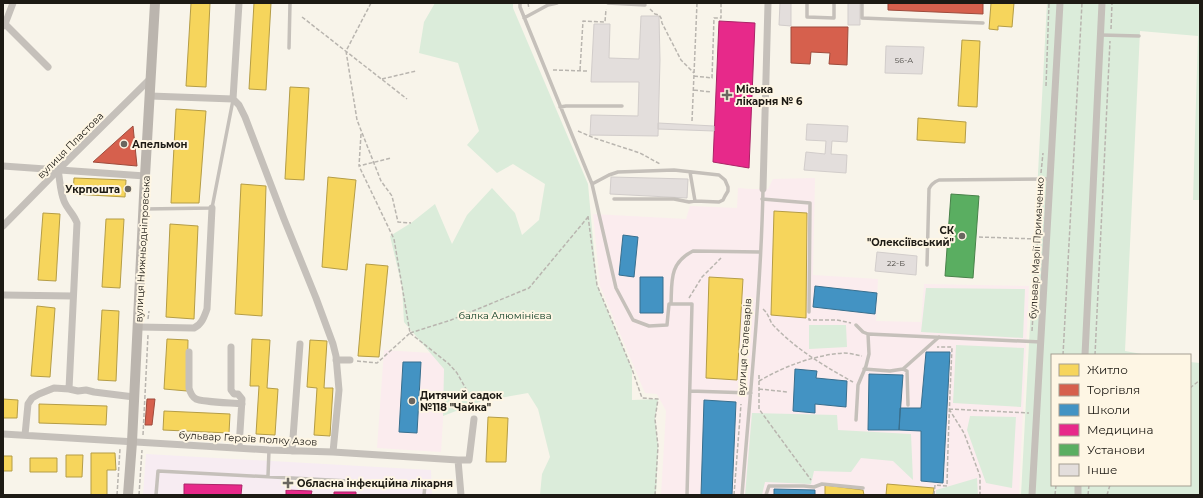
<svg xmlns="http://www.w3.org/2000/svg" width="1203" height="498" font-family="Montserrat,sans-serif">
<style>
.education{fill:#fbecee}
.medical{fill:#f7ecf2}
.green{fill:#dbecda}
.homes{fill:#f6d55c;stroke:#b59d46}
.shops{fill:#d6604d;stroke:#9e4b3c}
.schools{fill:#4393c3;stroke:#386f8e}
.health{fill:#e7298a;stroke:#aa2467}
.public{fill:#5aae61;stroke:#48824a}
.building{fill:#e3dedc;stroke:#d2cdcb}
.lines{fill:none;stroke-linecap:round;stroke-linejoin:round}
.path{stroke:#b9b5af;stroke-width:1.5;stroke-dasharray:4 2;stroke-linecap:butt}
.lane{stroke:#c5c0ba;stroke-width:3.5}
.street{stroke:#c5c0ba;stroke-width:7}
.secondary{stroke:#bbb5ae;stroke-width:10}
.poi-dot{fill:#6a665f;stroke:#fef6e4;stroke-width:1.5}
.labels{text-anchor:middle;stroke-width:4;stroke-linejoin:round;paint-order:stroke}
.number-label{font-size:8px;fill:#504d48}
.poi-label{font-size:10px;font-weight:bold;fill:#1d1a14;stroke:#fef6e4;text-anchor:start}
.street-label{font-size:10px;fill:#1d1a14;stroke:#fef6e4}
.park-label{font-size:10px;fill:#05361c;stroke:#fef6e4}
</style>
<rect width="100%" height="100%" fill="#f8f4ea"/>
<!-- education -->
<path class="education" d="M815,178L813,275L878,279L876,321L921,322L924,284L1029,286L1019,494L994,495H661L666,411L657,394L645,393L600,286L593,214L686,219L690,206L737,208L738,188L751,189H768L773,179Z
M384,350L447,354L441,452L377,448Z"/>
<!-- medical -->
<path class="medical" d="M146,454L431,470L432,495H143Z"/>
<!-- green -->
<path class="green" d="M435,3H513V8L588,184L597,285L632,369V400L658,399L655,419L658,446L656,495H540L542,474L550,457L538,409L528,393L482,401L443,416L444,369L404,322L402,286L390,236L411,223L435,204L452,244L467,215L492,188L515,213L522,235L539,220L545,184L513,164L497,173L467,145L479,131L458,63L419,53L424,22Z
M1047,3H1200V200H1193L1198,36L1140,31L1125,351L1147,355H1052V485H1190V362L1200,363V495H1021Z
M926,288L1025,289L1023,338L921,332Z
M809,325H846L847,347L809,349Z
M956,345L1024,348L1021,407L953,403Z
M752,413L837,415L838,430L911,434L913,480L893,461L861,458L851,472L814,471L811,484L765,482L762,495H745Z
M970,416L1016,417L1012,488L986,483L967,430Z
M977,478L978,495H936V490Z"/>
<!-- homes -->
<path class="homes" d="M191,3H210L206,87L186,86Z
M254,3H271L266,90L249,89Z
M991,3H1014L1012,27L998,26V30L989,29Z
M962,40L980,41L977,107L958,106Z
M290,87L309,88L304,180L285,179Z
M176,109L206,111L199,203H171Z
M918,118L966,122L965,143L917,140Z
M328,177L356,180L347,270L322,267Z
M74,178L126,180L125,197L73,194Z
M241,184L266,186L262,316L235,314Z
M774,211L807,213L806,318L771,315Z
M43,213L60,214L56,281L38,280Z
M106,219H124L120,288L102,287Z
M170,224L198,226L194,319L166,317Z
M366,264L388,266L379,357L358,356Z
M709,277L743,279L737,380L706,378Z
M37,306L55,308L50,377L31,376Z
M102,310L119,311L116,381L98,380Z
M167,339L188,340L187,391L164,389Z
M252,339L270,340L267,388L278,389L275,435L256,434L259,386H250Z
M310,340L327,341L324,388H333L330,436L314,435L317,388L307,387Z
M3,399L18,400L17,418H3Z
M39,404L107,406L106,425L39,423Z
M164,411L230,414L229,433L163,430Z
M488,417L508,418L506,462H486Z
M91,453H115L116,470H107V495H91Z
M66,455H83L82,477H66Z
M3,456H12V471H3Z
M30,458H57V472H30Z
M887,484L934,488L933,495H886Z
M825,485L863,490L864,495H825Z"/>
<!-- shops -->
<path class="shops" d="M888,3H983V14L888,10Z
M791,27H848L847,65L829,64L830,53L811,52L810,64L791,63Z
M133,126L137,166L93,162Z
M147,399H155L152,425H145Z"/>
<!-- schools -->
<path class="schools" d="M623,235L638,237L634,277L619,275Z
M640,277H663V313H640Z
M815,286L877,293L875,314L813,307Z
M926,352H950L943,483L921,481V431L899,430L900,408H921Z
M403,362H421L417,433L399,432Z
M795,369L817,371L816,378L847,381L846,407L815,404V413L793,411Z
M869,374L903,375L899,430H868Z
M704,400L736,402L732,495H701Z
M774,489L815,490V495H774Z"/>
<!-- health -->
<path class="health" d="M719,21L755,23L749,168L713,162Z
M184,484L242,485L241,495H184Z
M286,490L312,491L311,495H286Z
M334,492H356V495H334Z"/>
<!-- public -->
<path class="public" d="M951,194L979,196L973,278L945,276Z"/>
<!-- building -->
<path class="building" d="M780,3H791V26L779,25Z
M848,3H860V25H848Z
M641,16H659L660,60L658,136L590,135L591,115L638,116L639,82H591L594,24H610L609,58L639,59Z
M886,46L924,47L922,74L885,73Z
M658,123L714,126V131L658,129Z
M807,124L848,126L847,142L832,141L831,154L847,155L846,173L804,170L806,152L825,154L826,141L806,140Z
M611,177L688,179L687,198L610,194Z
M877,252L917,256L916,275L875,271Z"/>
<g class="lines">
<!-- path -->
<path class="path" d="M371,3L346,51L357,120L381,181L392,196L398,222L411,223
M528,3L529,9
M650,9L655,14L659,15L661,18L662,23L681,60L694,73
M302,17L407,99
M1111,29L1112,3
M553,70L587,71
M580,70L583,21L605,22L606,9
M694,76L712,78L714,18H721V3
M382,79L416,71
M1046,86L1049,3
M694,90L711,92
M692,121L697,3
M578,131L594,138L640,153L660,164
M361,134L359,166L391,158
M1041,173L1043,153
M588,216L597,285L632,369L642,398L658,399L655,419L658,446L655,495
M979,237L1037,239
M689,298L702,277L721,258
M763,309C770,315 769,322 775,327C797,350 826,367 853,382
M809,318V320H837L851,323
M148,319L149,311
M1032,331L1041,185
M410,333L451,320L529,288L588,217
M410,333L449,364L457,373L469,394L474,407V411
M1063,355L1082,3
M1095,355L1110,41
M357,361L377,363L410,333L394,239L359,166
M759,375V409L811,480
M759,381C785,366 814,355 844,353C850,353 856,355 862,356
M1190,388L1200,380
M759,389L788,392
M949,409L964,433L980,476V495
M949,409L1029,413
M143,435L148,335
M117,495L120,449
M139,495L142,450
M734,495L741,404
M934,495L935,485L947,486C948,439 950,393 952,347H937
M1055,495L1056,485
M1088,495L1089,485
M1107,495L1110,485"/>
<!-- lane -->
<path class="lane" d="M520,3V7L592,184L616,288L633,320L649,326L667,325L669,304H692L687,495
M608,3L645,5
M807,3V17L834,18V3
M862,3V18L983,23
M524,18L548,5L557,3
M1101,35L1139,36
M289,48L290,3
M560,107L566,106H622
M690,172L695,201
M592,184L609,175L618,172L674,170L719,175L725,180L728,187V191L725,196L723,200L719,202L695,201L689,202L674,199H614
M762,199L810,203L809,312
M144,209L212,208L233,100
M927,265L929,189C931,184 934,182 939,180L1050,179
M671,304C672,281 669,263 693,251L760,252
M856,325L863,332L868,334L1041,342
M864,369L890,371L903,369L939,337
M903,369L907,371L908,405
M690,391L751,393
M856,420L858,385L866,366L869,354L868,334
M268,476L269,450
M156,495L158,471L425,485L424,495
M742,495C750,393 761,291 763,189
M766,495L769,486H804L814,487L822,484L863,488"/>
<!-- street -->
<path class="street" d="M5,24L48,67
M3,26L5,24L13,3
M150,96L233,99L239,3
M233,99L239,105L245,117L284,219L316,298L333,344L336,356L339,390L333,452
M3,166L145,176
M58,170C60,180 60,191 64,201C67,209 74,214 77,223L69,389L78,391L86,390L94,392L134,397
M763,189L768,3
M3,226L58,170L151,78
M3,295L73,296
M138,327L194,328C202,324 204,317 207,309L212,208
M231,347V390L234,394H238L242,399L239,448
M189,352V388C190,392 191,396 196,399C202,402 233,403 242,404
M1085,355L1102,3
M336,360H350
M3,434L269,450L333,452L458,460L461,495
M25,435L28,404L32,398L39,394L54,388L69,389
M292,451L300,344
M458,460H469L474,419
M1032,495L1060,3
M1078,495V485"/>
<!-- secondary -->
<path class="secondary" d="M128,495L132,442L145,176L155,3"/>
</g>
<!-- markers -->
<g class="poi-dot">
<path d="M725 89h4v4h4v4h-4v4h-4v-4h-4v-4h4z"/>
<circle cx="124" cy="144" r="4"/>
<circle cx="128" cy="189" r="4"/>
<circle cx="962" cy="236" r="4"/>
<circle cx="412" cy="401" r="4"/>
<path d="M286 477h4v4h4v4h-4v4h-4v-4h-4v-4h4z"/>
</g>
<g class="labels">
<!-- number labels -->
<g class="number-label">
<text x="904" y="63">56-А</text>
<text x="896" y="266">22-Б</text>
</g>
<!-- poi labels -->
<g class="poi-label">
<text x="736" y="93">Мiська<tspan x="736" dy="12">лiкарня № 6</tspan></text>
<text x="132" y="148">Апельмон</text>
<text x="120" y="193" text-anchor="end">Укрпошта</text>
<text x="954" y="234" text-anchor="end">СК<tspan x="954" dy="12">"Олексіївський"</tspan></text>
<text x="420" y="399">Дитячий садок<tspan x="420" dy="12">№118 "Чайка"</tspan></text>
<text x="297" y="487">Обласна інфекційна лікарня</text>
</g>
<!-- street labels -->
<g class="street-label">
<text transform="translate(70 145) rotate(-45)" y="4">вулиця Пластова</text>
<text transform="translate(1036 248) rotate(-87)" y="4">бульвар Марії Примаченко</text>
<text transform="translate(142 249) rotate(-87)" y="4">вулиця Нижньодніпровська</text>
<text transform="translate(744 347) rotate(-86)" y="4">вулиця Сталеварів</text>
<text transform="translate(248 438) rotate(3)" y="4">бульвар Героїв полку Азов</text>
</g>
<!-- park labels -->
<g class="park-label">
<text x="505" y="319">балка Алюмінієва</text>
</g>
</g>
<!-- border -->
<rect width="1203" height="498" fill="none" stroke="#1d1a14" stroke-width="8"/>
<!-- legend -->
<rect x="1051" y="354" width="140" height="132" fill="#fef6e4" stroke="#a49e91"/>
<rect x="1059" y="364" width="20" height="12" fill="#f6d55c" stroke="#a49e91"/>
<text x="1087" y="374" font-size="12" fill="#1d1a14">Житло</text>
<rect x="1059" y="384" width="20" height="12" fill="#d6604d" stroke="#a49e91"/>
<text x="1087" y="394" font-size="12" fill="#1d1a14">Торгівля</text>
<rect x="1059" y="404" width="20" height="12" fill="#4393c3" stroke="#a49e91"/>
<text x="1087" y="414" font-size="12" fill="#1d1a14">Школи</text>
<rect x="1059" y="424" width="20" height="12" fill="#e7298a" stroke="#a49e91"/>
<text x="1087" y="434" font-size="12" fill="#1d1a14">Медицина</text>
<rect x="1059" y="444" width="20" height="12" fill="#5aae61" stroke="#a49e91"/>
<text x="1087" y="454" font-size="12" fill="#1d1a14">Установи</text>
<rect x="1059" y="464" width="20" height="12" fill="#e3dedc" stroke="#a49e91"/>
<text x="1087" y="474" font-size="12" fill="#1d1a14">Інше</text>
</svg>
